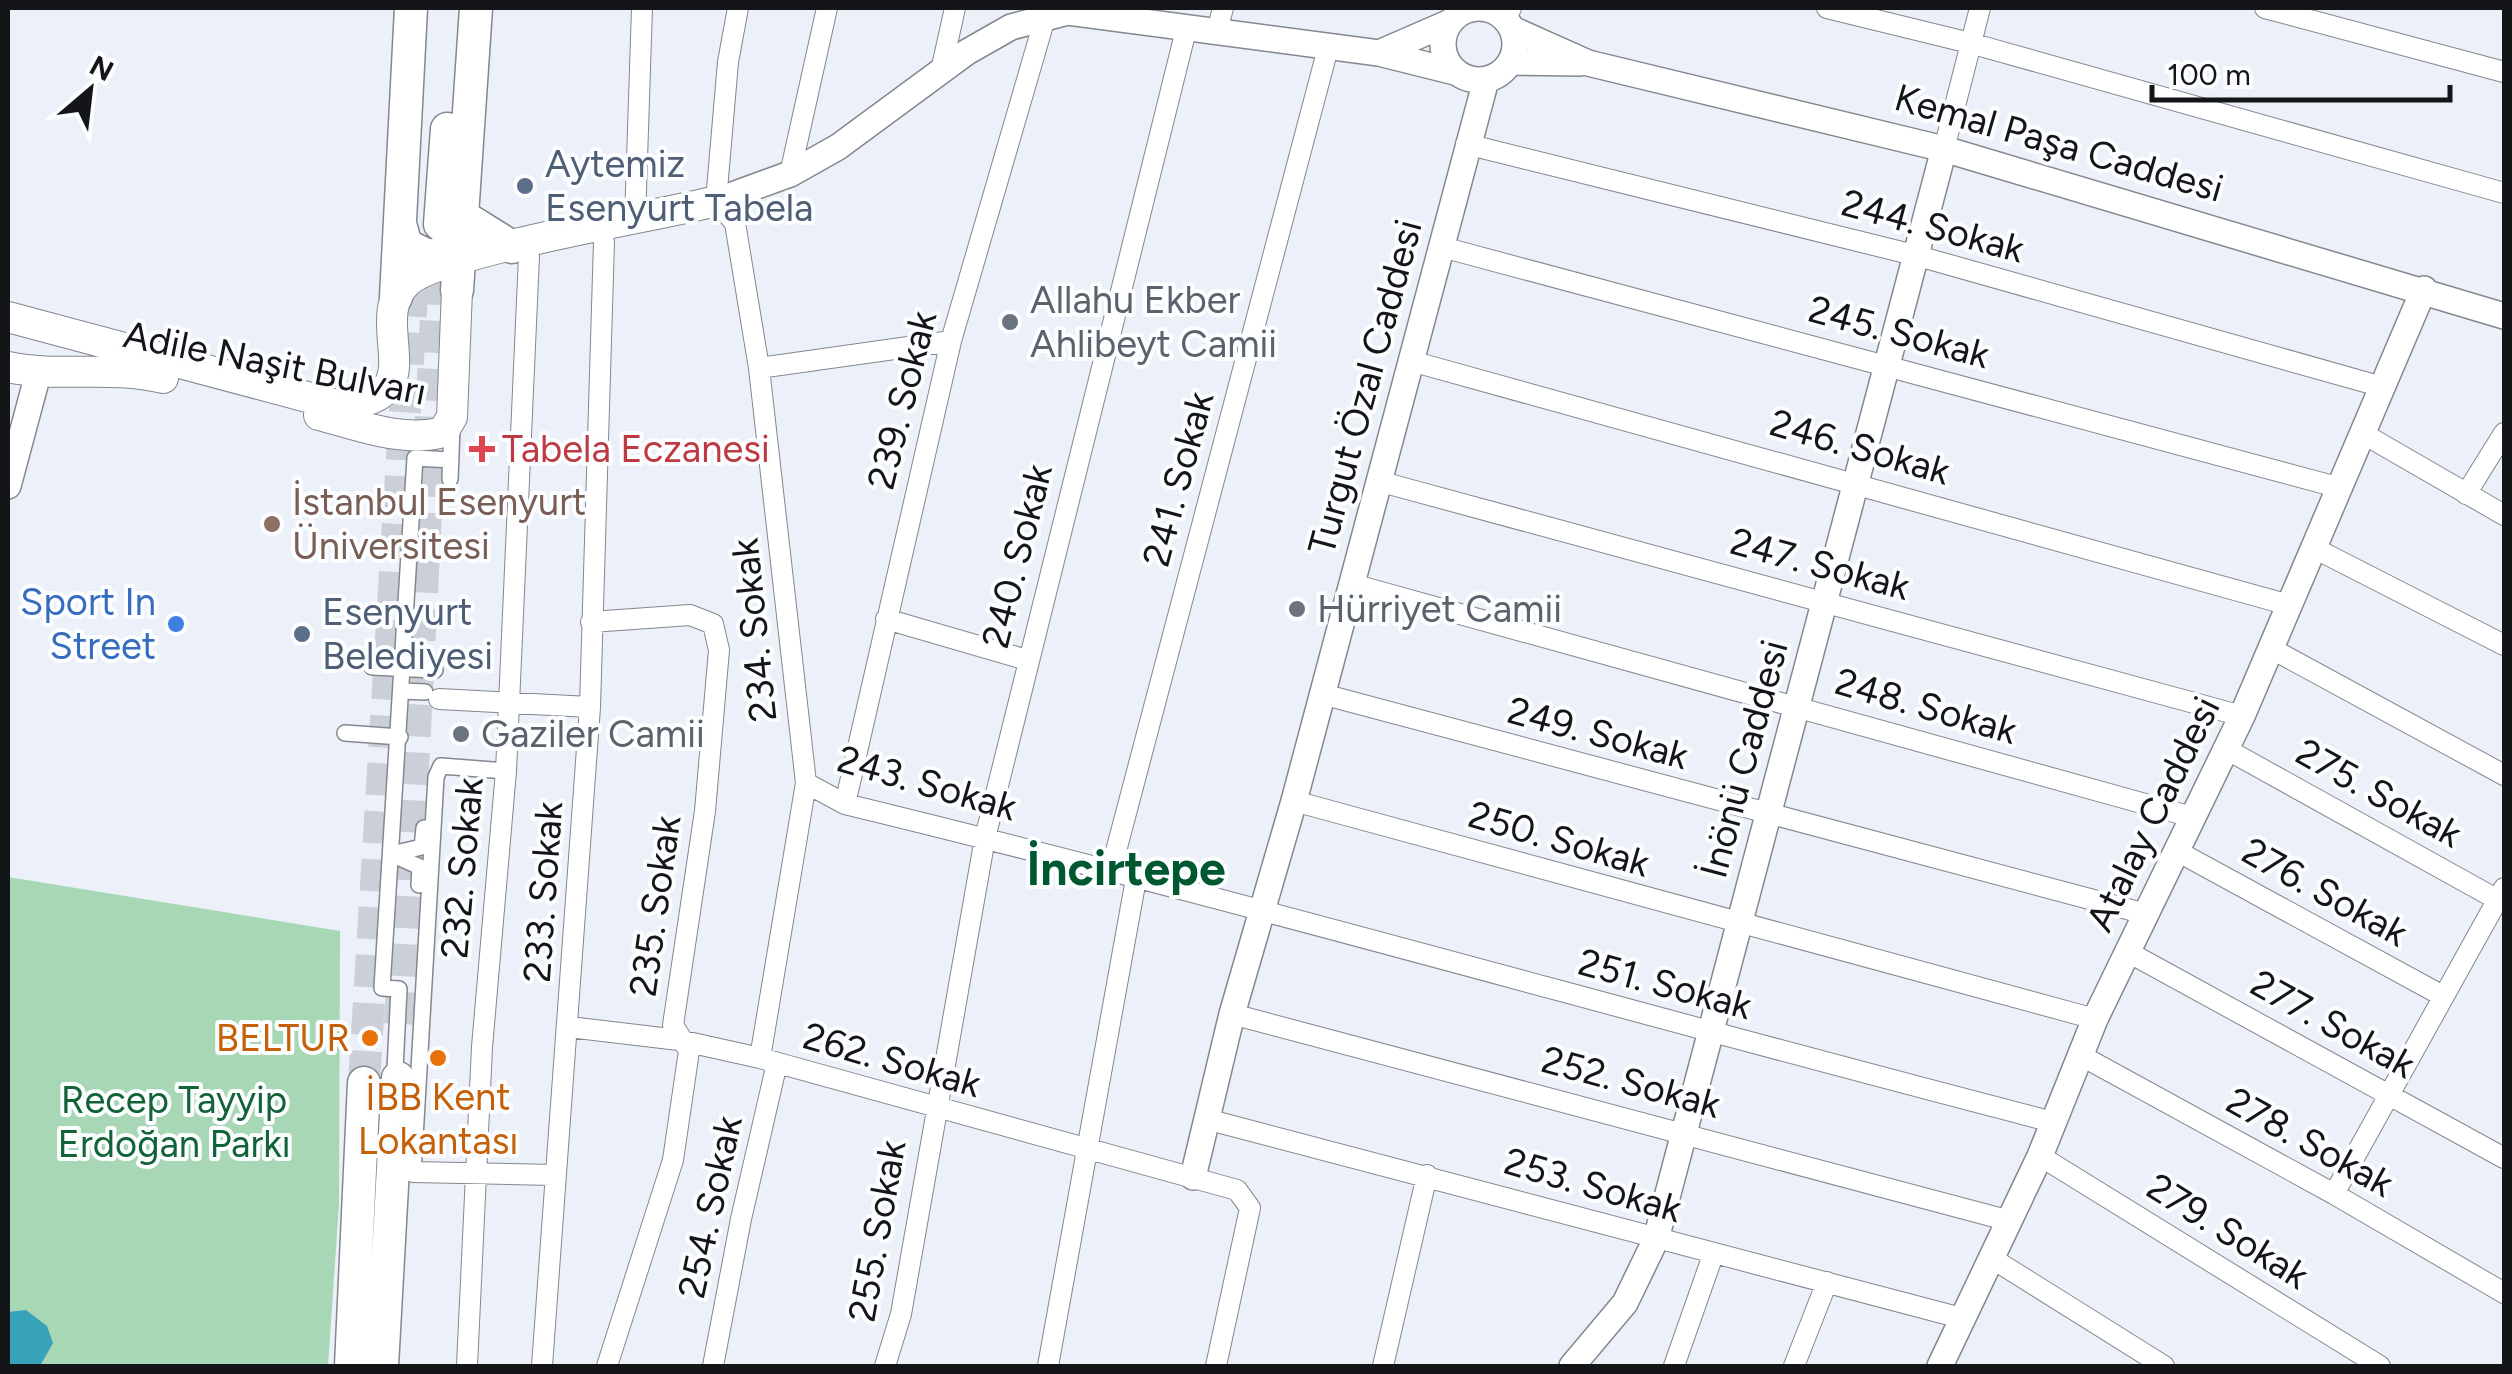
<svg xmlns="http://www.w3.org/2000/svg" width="2512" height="1374" font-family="Figtree,sans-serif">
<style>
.green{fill:#a8d7b6}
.water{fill:#38a3b8}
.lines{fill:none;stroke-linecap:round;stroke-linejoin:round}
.primary-tunnel{stroke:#cbcfd7;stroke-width:32;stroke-dasharray:32 16;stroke-linecap:butt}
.pedestrian-casing{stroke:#83878f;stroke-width:18}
.minor-casing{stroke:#83878f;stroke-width:22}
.tertiary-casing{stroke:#83878f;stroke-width:28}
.secondary-casing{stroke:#83878f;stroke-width:32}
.primary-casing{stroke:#83878f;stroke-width:35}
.pedestrian{stroke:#fff;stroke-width:15}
.minor{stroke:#fff;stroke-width:20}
.tertiary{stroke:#fff;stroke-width:25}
.secondary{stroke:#fff;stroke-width:30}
.primary{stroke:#fff;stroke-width:32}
.service-dot{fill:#5c6f8a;stroke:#fcfdff;stroke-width:4}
.worship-dot{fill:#6b7280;stroke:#fcfdff;stroke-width:4}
.health-dot{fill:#e0444e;stroke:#fcfdff;stroke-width:4}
.education-dot{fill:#8d6e63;stroke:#fcfdff;stroke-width:4}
.shop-dot{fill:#3f7fe0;stroke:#fcfdff;stroke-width:4}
.food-dot{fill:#e8710a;stroke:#fcfdff;stroke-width:4}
.labels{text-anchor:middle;stroke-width:8;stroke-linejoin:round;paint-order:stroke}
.street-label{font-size:38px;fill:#131518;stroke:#fcfdff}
.service-label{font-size:38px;fill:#4e5e75;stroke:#fcfdff;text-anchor:start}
.worship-label{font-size:38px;fill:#5b616d;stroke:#fcfdff;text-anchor:start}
.health-label{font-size:38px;fill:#be3a42;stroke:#fcfdff;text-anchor:start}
.education-label{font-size:38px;fill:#785e54;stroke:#fcfdff;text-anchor:start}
.shop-label{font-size:38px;fill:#366cbe;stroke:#fcfdff;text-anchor:end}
.food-label{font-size:38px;fill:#c56008;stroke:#fcfdff;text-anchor:end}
.park-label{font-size:38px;fill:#126337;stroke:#fcfdff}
.district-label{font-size:48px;font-weight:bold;fill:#005830;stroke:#fcfdff}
</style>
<rect width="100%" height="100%" fill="#ebf0f9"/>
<!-- green -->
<path class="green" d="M8,877L340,931L339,1204L328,1366H8Z"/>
<!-- water -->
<path class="water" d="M26,1310L47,1326L53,1343L40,1366H8V1312Z"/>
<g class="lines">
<!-- primary-tunnel -->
<path class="primary-tunnel" d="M400,1024L440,239
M364,1083L414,261"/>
<!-- pedestrian casing -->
<g class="pedestrian-casing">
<path id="pedestrian" d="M450,479L452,428
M372,667L435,670
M403,691L425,692
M345,733L400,737
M391,854L420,867L419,885
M391,854L422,847L424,828
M395,1069L399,989L382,988L415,458L451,460
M413,1172L436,777L441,766L506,771"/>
</g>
<!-- minor casing -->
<g class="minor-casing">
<path id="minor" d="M738,8L728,62L716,201L735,223L759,368L806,783L760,1058
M1827,8L1970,43L2504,193
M2265,8L2504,72
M1459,13L1467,8
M1506,19L1511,8
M1217,31L1223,8
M941,71L955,8
M1466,144L1918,256L2379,386
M1944,149L1980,8
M790,174L827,8
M635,220L642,8
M1442,247L2337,487
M1411,361L2289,605
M759,368L951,341
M2362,433L2504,515
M1378,481L2242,716
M2466,494L2504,433
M2314,548L2504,645
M1352,584L2192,817
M886,619L1027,660
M591,622L690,615L713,624L719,650L705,811L673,1025L689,1051L673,1160L607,1366
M2272,649L2504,775
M1322,694L2146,914
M439,699L590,707
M2226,749L2498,900
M806,783L845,804C1249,902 1649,1018 2053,1122
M1294,801L2095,1019
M845,804L951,341L1045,18
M2175,850L2441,995
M1111,870L1328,48
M2128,952L2504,1158
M1232,1014L2010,1221
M569,1027L679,1040L760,1058L1237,1190L1250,1208L1216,1366
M2080,1055L2334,1194L2504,1293
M1206,1119L1961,1318
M2040,1156L2380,1366
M413,1172L555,1175
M2334,1194L2504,888
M1993,1259L2164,1366
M467,1366L482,1047L506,771L529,256
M542,1366L590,707L604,241
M713,1366L741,1219L777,1063
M885,1366L901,1314L985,838L1187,26
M1048,1366L1136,879
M1383,1366L1427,1175
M1674,1366L1713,1255
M1794,1366L1827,1282"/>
</g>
<!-- tertiary casing -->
<g class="tertiary-casing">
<path id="tertiary" d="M1443 44a36 36 0 1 1 72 0a36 36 0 1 1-72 0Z
M1512,29L1588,63L1944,149L2504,316
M1379,53L1448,23
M1510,62L1580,63
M716,201L790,174L838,147L967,52L1011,27L1068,12L1379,53L1455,72
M8,486L38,374
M1193,1177L1232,1014L1294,801L1486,80
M1572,1366L1625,1303L1656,1239L1944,149
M1940,1366L2040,1156L2095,1019L2242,716L2424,289"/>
</g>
<!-- secondary casing -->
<g class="secondary-casing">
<path id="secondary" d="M8,317L337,405C440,401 363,323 407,282C440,251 659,216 716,201
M8,367C59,378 111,365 163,378
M319,415C358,425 403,443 443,432L452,417L457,290"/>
</g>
<!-- primary casing -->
<g class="primary-casing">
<path id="primary" d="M464,217L512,247
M400,224L406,245L430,257L452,248L463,223
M440,224L447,129
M457,290L476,8
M396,297L411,8
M351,1366L364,1083
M382,1366L398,1078"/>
</g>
<!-- pedestrian -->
<use href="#pedestrian" class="pedestrian"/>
<!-- minor -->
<use href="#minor" class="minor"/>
<!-- tertiary -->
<use href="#tertiary" class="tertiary"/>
<!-- secondary -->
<use href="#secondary" class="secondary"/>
<!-- primary -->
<use href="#primary" class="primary"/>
</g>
<!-- markers -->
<g class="service-dot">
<circle cx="525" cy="186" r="10"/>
<circle cx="302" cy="634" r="10"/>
</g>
<g class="worship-dot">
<circle cx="1010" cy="322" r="10"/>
<circle cx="1297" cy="609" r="10"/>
<circle cx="461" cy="734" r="10"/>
</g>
<path class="health-dot" d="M477 434h10v10h10v10h-10v10h-10v-10h-10v-10h10z"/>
<circle class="education-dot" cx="272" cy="524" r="10"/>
<circle class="shop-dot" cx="176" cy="624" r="10"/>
<g class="food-dot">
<circle cx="370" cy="1038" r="10"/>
<circle cx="438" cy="1058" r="10"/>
</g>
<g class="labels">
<!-- street labels -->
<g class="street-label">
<text transform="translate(2059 143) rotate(16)" y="13">Kemal Paşa Caddesi</text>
<text transform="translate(1933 226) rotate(15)" y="13">244. Sokak</text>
<text transform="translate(1899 332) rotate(15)" y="13">245. Sokak</text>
<text transform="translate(275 363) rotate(11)" y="13">Adile Naşit Bulvarı</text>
<text transform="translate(1365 387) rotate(-75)" y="13">Turgut Özal Caddesi</text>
<text transform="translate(902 400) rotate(-76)" y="13">239. Sokak</text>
<text transform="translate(1860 447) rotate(16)" y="13">246. Sokak</text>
<text transform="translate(1178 479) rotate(-75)" y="13">241. Sokak</text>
<text transform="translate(1017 556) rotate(-76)" y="13">240. Sokak</text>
<text transform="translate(1820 564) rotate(15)" y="13">247. Sokak</text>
<text transform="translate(754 630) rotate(-96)" y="13">234. Sokak</text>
<text transform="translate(1926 706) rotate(16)" y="13">248. Sokak</text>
<text transform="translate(1598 733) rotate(15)" y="13">249. Sokak</text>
<text transform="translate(1744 759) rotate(-75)" y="13">İnönü Caddesi</text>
<text transform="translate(927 783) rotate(16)" y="13">243. Sokak</text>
<text transform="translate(2379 793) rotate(29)" y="13">275. Sokak</text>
<text transform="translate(2153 814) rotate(-64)" y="13">Atalay Caddesi</text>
<text transform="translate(1559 839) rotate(16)" y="13">250. Sokak</text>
<text transform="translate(462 868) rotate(-85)" y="13">232. Sokak</text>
<text transform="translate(543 892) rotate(-86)" y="13">233. Sokak</text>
<text transform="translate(2325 892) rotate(29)" y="13">276. Sokak</text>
<text transform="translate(655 906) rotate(-82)" y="13">235. Sokak</text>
<text transform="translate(1665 984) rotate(15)" y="13">251. Sokak</text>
<text transform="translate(2333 1024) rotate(29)" y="13">277. Sokak</text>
<text transform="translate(892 1060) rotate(16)" y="13">262. Sokak</text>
<text transform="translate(1631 1082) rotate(15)" y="13">252. Sokak</text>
<text transform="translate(2310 1142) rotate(29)" y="13">278. Sokak</text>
<text transform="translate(1593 1185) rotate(16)" y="13">253. Sokak</text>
<text transform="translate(710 1207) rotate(-78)" y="13">254. Sokak</text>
<text transform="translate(877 1231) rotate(-80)" y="13">255. Sokak</text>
<text transform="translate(2228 1231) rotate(32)" y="13">279. Sokak</text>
</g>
<!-- service labels -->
<g class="service-label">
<text x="545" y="177">Aytemiz<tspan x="545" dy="44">Esenyurt Tabela</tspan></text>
<text x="322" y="625">Esenyurt<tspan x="322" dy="44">Belediyesi</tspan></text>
</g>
<!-- worship labels -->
<g class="worship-label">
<text x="1030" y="313">Allahu Ekber<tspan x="1030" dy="44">Ahlibeyt Camii</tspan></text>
<text x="1317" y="622">Hürriyet Camii</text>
<text x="481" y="747">Gaziler Camii</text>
</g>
<!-- health labels -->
<g class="health-label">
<text x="502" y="462">Tabela Eczanesi</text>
</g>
<!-- education labels -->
<g class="education-label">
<text x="292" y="515">İstanbul Esenyurt<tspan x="292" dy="44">Üniversitesi</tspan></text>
</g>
<!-- shop labels -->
<g class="shop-label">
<text x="156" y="615">Sport In<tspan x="156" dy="44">Street</tspan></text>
</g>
<!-- food labels -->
<g class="food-label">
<text x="350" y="1051">BELTUR</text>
<text x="438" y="1110" text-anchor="middle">İBB Kent<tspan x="438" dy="44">Lokantası</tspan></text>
</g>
<!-- park labels -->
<g class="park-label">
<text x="174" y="1113">Recep Tayyip<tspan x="174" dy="44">Erdoğan Parkı</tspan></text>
</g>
<!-- district labels -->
<g class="district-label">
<text x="1126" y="885">İncirtepe</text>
</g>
</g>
<!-- border -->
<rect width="2512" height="1374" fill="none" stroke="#131518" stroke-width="20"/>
<!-- north arrow -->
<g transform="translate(90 90) rotate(28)" stroke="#fcfdff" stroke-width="8" paint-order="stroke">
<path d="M0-8L18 38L0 25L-18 38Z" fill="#131518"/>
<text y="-15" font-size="28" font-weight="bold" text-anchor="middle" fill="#131518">N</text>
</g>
<!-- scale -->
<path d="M2152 85v15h298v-15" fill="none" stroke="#131518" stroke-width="5"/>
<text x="2167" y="85" font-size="30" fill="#131518" stroke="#fcfdff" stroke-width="8" paint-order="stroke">100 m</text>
</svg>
